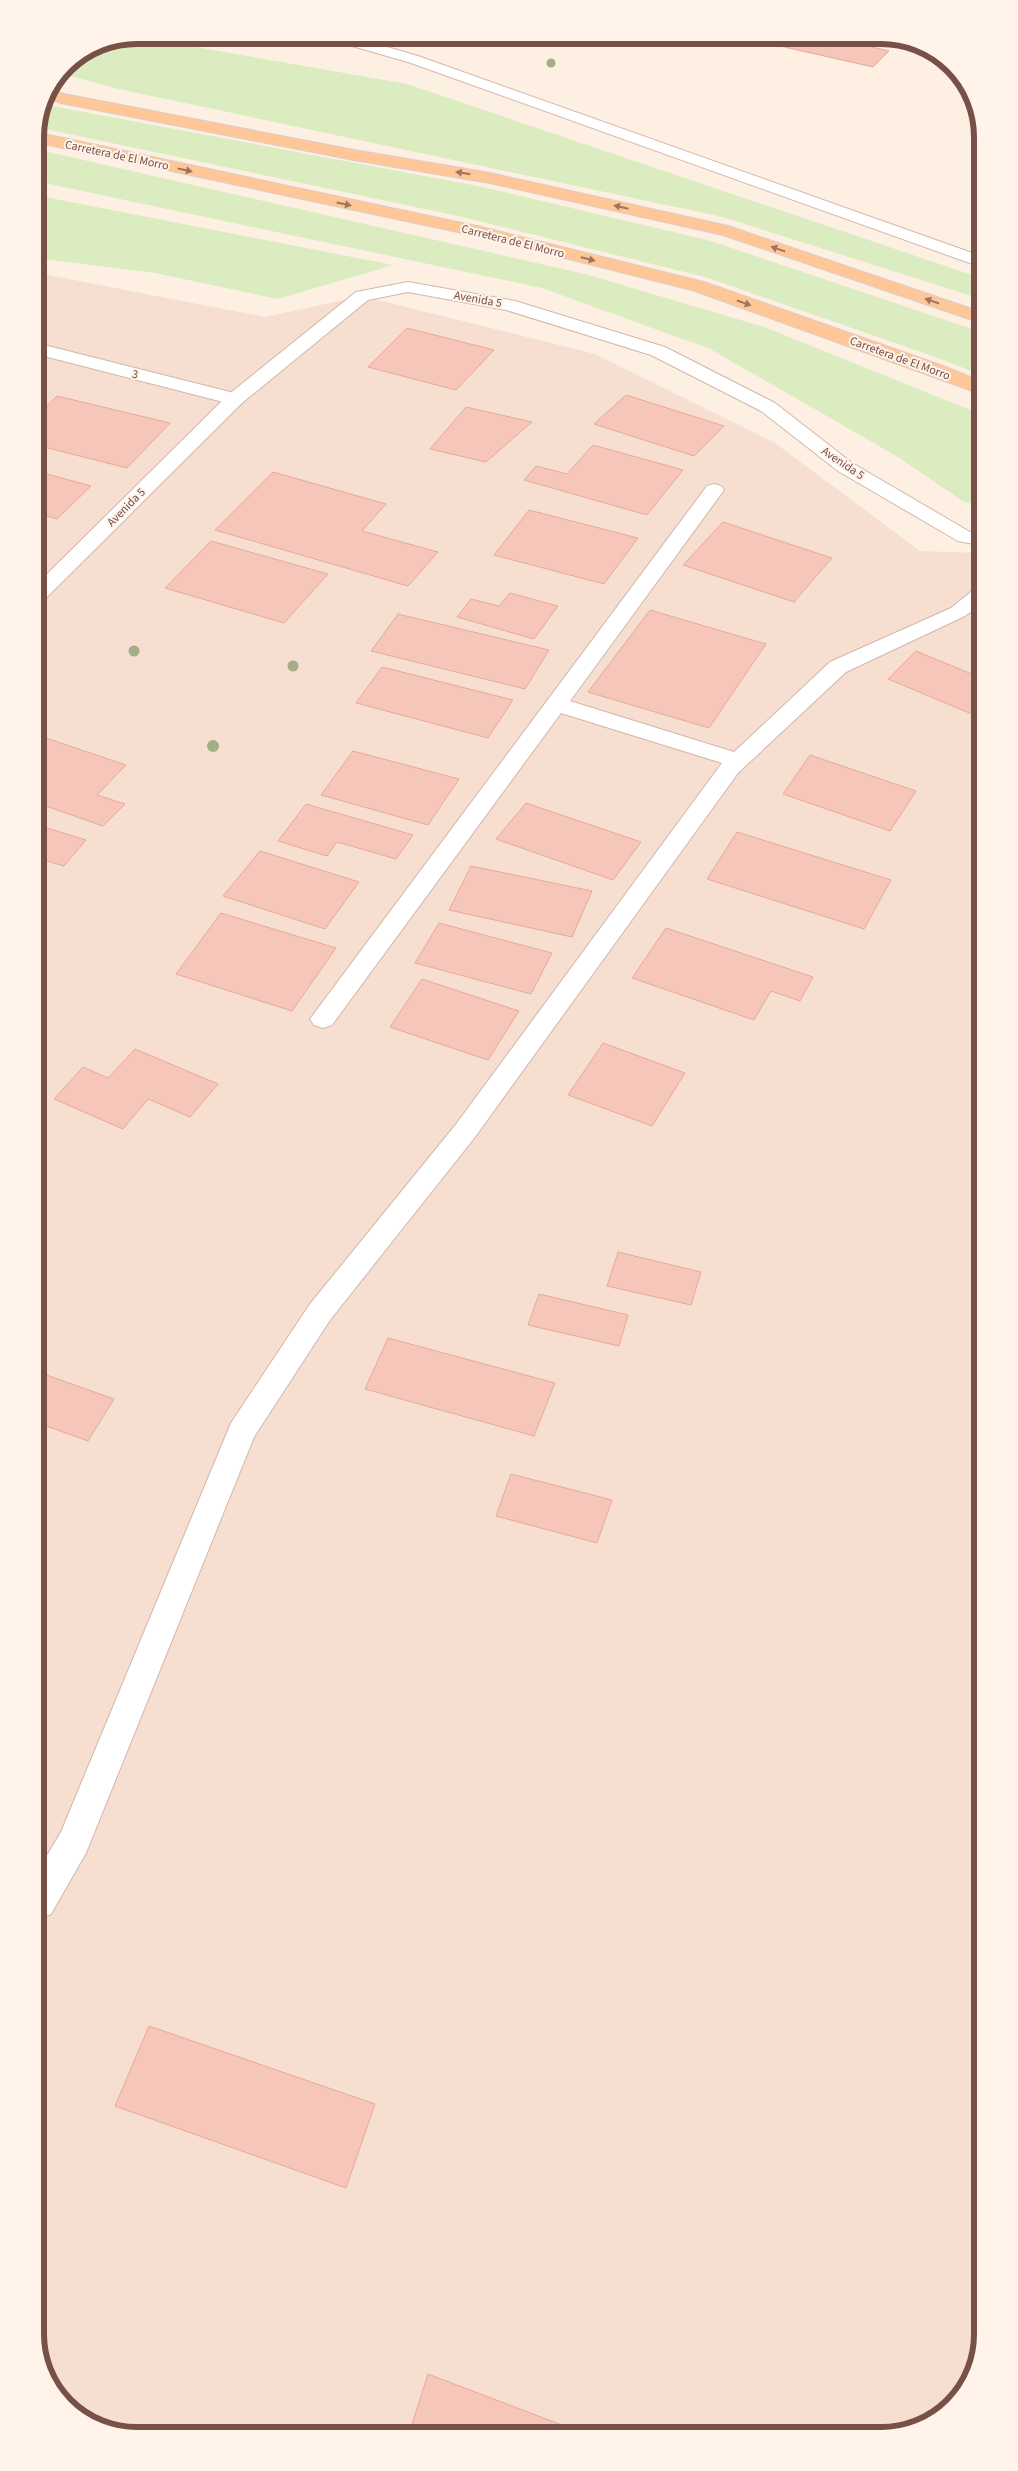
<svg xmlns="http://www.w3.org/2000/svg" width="1018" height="2471" font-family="'Source Sans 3',sans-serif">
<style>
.residential{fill:#f6dfd1}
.green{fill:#daecc0}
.building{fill:#f5c6b9;stroke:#e8a998}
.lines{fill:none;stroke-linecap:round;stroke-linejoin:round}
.service-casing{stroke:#d2b6ab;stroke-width:2}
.minor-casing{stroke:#d2b6ab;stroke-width:2}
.tertiary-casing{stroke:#d2b6ab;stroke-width:2}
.primary-casing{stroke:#d9cecb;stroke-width:2}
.service{fill:#fff;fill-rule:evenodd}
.minor{fill:#fff;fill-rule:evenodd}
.tertiary{fill:#fff;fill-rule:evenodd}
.primary{fill:#ffc798;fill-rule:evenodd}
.tree{fill:#a3ae87}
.oneway{fill:#a0745f}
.labels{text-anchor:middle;stroke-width:4;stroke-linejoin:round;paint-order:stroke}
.far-street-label{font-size:12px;fill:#775047;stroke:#fff3ea}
.rim{fill:none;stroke:#775047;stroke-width:6}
</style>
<rect width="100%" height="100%" fill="#feefe3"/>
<!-- residential -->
<path class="residential" d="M38,273L265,317L362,296L595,354L775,443L920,551L979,553L983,2334L962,2396L914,2431L130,2436L75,2415L40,2367L36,275Z"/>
<!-- green -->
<path class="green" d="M133,36L407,84L978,277V298L723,217L114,88L60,73C76,48 106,41 133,36Z
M41,104L483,187L711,241L978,331V374L944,360L705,277L458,216L36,127Z
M35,149L585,274L764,327L978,413L979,505L964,502L898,457L710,349L542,288L35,181Z
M35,195L393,265L278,299L155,273L35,258Z"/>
<!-- building -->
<path class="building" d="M792,35H821L889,51L873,67L780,46Z
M407,328L494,350L456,390L368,367Z
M626,395L724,426L694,456L594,424Z
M57,396L170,423L127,468L36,445V416Z
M466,407L532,422L486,462L430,449Z
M593,445L683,470L647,515L524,480L536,466L567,474Z
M36,471L91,486L57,519L36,513Z
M273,472L386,504L362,531L438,552L408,586L215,530Z
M529,510L638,538L604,584L494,555Z
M723,522L832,558L794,602L683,565Z
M211,541L328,574L284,623L165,588Z
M510,593L558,606L534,639L457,617L471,599L499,606Z
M650,610L766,644L709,728L588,692Z
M398,614L549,650L525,689L371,651Z
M916,651L979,677V717L888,679Z
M382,667L513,700L488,738L356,703Z
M37,735L126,765L97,795L125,804L103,826L37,803Z
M353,751L459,779L428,825L321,795Z
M810,755L916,791L890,831L783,794Z
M526,803L641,842L613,880L496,839Z
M306,804L413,835L396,859L337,842L327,856L278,841Z
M37,825L86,840L64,866L37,858Z
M737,832L891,880L864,929L707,879Z
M260,851L359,882L325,929L223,896Z
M471,866L592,891L572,937L449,910Z
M221,913L336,948L292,1011L176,974Z
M439,923L552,953L531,994L415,963Z
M666,928L813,977L800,1001L771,991L754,1020L632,978Z
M422,979L519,1011L488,1060L390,1027Z
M603,1043L685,1073L652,1126L568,1095Z
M135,1049L218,1084L190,1117L148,1099L123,1129L54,1099L83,1067L108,1078Z
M618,1252L701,1272L691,1305L607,1286Z
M539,1294L628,1315L619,1346L528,1325Z
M388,1338L555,1383L534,1436L365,1389Z
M38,1372L114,1399L88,1441L38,1423Z
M511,1474L612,1500L597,1543L496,1516Z
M149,2026L375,2104L346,2188L115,2106Z
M428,2374L562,2425L560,2433L409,2434Z"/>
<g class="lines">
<!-- service casing -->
<g class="service-casing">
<path id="service" d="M321,35H346L418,56L978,255V266L408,62L324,38Z"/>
</g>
<!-- minor casing -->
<g class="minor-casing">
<path id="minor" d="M36,343L242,395L244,399L242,403L235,405L36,354Z
M714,484L721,486L724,490L570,701L734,752L830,662L951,608L972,591L979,589V606L965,616L846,672L738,773L475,1137L330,1320L254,1437L86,1853L51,1914L39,1919V1869L61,1832L231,1423L310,1304L457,1123L722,763L561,713L332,1025L323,1028L314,1025L310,1019L707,486Z"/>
</g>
<!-- tertiary casing -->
<g class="tertiary-casing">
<path id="tertiary" d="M408,282L515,301L665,347L775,403L852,463L970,532L979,533V545L958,541L838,471L761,411L651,355L506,310L408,292L368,300L242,403L43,601L36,603V585L228,395L356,292Z"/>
</g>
<!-- primary casing -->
<g class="primary-casing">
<path id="primary" d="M49,89L64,94L354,150L490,173L728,226L978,311V322L723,235L490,183L354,160L61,103L43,97Z
M35,132L481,227L704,282L943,366L978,380V393L692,290L481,237L35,142Z"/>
</g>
<!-- service -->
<use href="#service" class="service"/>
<!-- minor -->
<use href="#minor" class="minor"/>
<!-- tertiary -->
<use href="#tertiary" class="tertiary"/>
<!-- primary -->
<use href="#primary" class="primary"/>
</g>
<!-- trees -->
<g class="tree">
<circle cx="551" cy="63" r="4.5"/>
<circle cx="134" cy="651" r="5.5"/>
<circle cx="293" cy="666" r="5.5"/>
<circle cx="213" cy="746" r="6"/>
</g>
<!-- one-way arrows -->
<defs><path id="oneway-solid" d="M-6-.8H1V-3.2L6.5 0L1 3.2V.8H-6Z" transform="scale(1.25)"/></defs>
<g class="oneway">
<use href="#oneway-solid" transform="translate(185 170) rotate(12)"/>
<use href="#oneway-solid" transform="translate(463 173) rotate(-171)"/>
<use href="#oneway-solid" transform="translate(344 204) rotate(12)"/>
<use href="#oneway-solid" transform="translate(621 207) rotate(-167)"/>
<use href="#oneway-solid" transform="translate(778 249) rotate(-161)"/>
<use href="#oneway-solid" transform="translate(588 259) rotate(14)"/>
<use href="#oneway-solid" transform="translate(932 301) rotate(-161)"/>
<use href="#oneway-solid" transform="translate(744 303) rotate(19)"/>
</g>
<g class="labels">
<!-- far-street labels -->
<g class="far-street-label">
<text transform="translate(117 155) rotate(12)" y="4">Carretera de El Morro</text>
<text transform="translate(513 241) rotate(14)" y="4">Carretera de El Morro</text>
<text transform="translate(478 299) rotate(10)" y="4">Avenida 5</text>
<text transform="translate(900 358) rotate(20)" y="4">Carretera de El Morro</text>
<text transform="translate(135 374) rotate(14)" y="4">3</text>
<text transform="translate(843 463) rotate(34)" y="4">Avenida 5</text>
<text transform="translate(126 507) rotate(-45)" y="4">Avenida 5</text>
</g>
</g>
<!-- crop -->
<path d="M0 0H1018V2471H0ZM137 44H881A93 93 0 0 1 974 137V2334A93 93 0 0 1 881 2427H137A93 93 0 0 1 44 2334V137A93 93 0 0 1 137 44Z" fill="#fff3ea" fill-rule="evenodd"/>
<path class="rim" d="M137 44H881A93 93 0 0 1 974 137V2334A93 93 0 0 1 881 2427H137A93 93 0 0 1 44 2334V137A93 93 0 0 1 137 44Z"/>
</svg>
